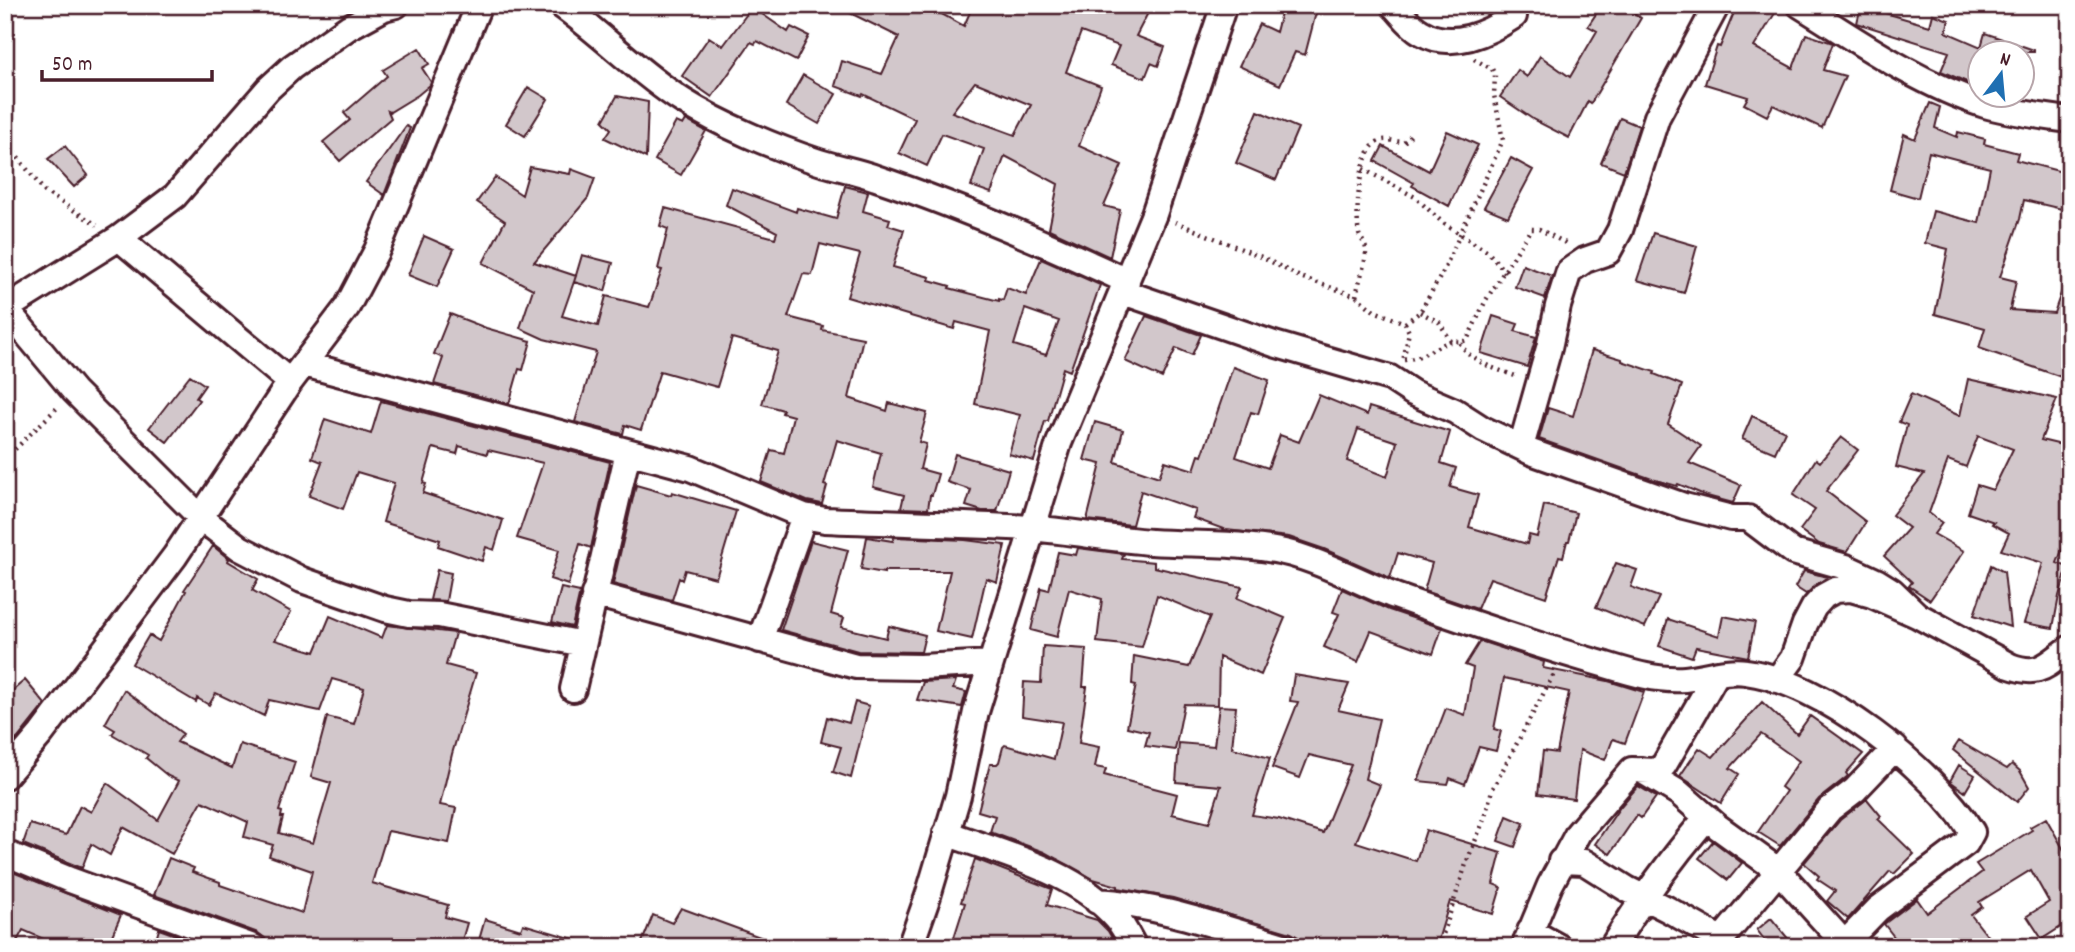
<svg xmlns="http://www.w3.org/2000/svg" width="2075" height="952" font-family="Dekko,sans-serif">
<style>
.building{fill:#d2c7cb;stroke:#4a1f2b;stroke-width:2;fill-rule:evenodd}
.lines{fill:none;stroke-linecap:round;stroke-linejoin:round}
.street-casing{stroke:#4a1f2b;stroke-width:30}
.path{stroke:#4a1f2b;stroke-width:4.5;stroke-dasharray:2 5;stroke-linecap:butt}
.street{stroke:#fff;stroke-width:24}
</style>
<rect width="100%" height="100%" fill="#fff"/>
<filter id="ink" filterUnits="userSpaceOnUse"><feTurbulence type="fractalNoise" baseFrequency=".0143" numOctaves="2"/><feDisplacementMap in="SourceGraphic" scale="14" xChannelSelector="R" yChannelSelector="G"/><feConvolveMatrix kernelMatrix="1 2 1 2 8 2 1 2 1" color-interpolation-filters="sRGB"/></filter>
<g filter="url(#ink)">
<!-- building -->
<path class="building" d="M834,5H925L964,26L973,5H1152L1136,36L1165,47L1158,66L1151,63L1145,78L1111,65L1119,46L1081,32L1066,72L1101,86L1079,146L1122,165L1104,206L1120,210L1110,257L1049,229L1058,184L1005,156L991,193L971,186L984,149L942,134L927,166L899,153L915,119L863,94L862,96L835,86L842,61L882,74L899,37ZM975,82L1031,105L1015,135L952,112Z
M1283,5H1318L1305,55L1295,52L1280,85L1239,66L1259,24L1276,32Z
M1602,5H1623L1641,18L1591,103L1588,101L1569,138L1534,120L1500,97L1518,70L1527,77L1540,56L1570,77L1597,31L1588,26Z
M1737,5H1780L1754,47L1793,68L1806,34L1833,43L1823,70L1845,76L1822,128L1773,105L1767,116L1744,104L1748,97L1705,84L1717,46L1720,47Z
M1861,6L1930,26L1933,14L1949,20L1946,32L1981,47L1985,33L2034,50V52H1980V61L1969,83L1941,71L1949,52L1857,23Z
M752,7L788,32L791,27L809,36L796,61L757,41L755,44L751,42L712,97L682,76L709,37L723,46Z
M419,48L429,64L422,68L431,82L430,85L418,95L390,112L388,111L391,118L340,161L323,142L350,120L344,113L387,76L383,70Z
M803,75L836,94L819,124L786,105Z
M528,87L548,99L525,136L506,124Z
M617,96L648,102L646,158L605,138L611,129L603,121Z
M1930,103L1940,107L1935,128L1957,137L1958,132L1985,139L1984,144L2018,153L2016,160L2070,174V211L2024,200L2020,219L2000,277L2016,281L2010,310L2054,313L2067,276H2070V380L1979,348L1985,328L1935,314L1948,249L1925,243L1933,211L1979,223L1990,168L1929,152L1918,198L1890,190L1904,134L1915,139Z
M1258,111L1298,128L1276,180L1236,163Z
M1620,118L1639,126L1624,172L1601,163Z
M686,120L706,131L681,175L655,160L676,122L683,125Z
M406,126L410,128L384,195L366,182Z
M1447,131L1478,145L1449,206L1412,186L1414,183L1375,161L1383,146L1429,171Z
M65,146L88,175L74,187L48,159Z
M1511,158L1533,170L1508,217L1484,207Z
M530,167L570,174L571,169L595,178L588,198L534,262L576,276L562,316L598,326L606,296L649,307L662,270L658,269L668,229L660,226L665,208L775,238L777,232L726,205L732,188L796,212L797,208L836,219L845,186L868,192L863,211L890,219L888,225L904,230L893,267L930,277L929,280L950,286L949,288L999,301V299L1003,300L1007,288L1026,295L1041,259L1100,285L1070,371L1063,368L1048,421H1045L1034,461L1009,454L1020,415L975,404L990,331L956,322L954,329L847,297L860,254L820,244L812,275L803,274L788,317L823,326L822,330L863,338L849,398L887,411L889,403L927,413L919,442L926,444L920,469L938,474L932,495H930L928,509L901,508L904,495L873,487L881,453L837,440L824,485L827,486L822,504L807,501L761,482L771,450L784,453L793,416L782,413L783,410L762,404L778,351L732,338L717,387L660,371L641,430L625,425L623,434L575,422L596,352L544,339L520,328L533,289L483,263L505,221L477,202L495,177L522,195ZM1025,309L1059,321L1046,355L1014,345Z
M1653,233L1697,246L1684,293L1637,280Z
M424,236L454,249L437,287L408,275Z
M582,255L613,263L605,291L574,282Z
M1523,265L1552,276L1545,298L1515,287Z
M450,314L486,328L531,341L523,370L519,369L509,404L434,384L443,358L434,354Z
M1146,316L1201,335L1192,355L1176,348L1162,378L1125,361Z
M1493,316L1518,324L1515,331L1536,337L1527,367L1481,353Z
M1592,350L1622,359V361L1655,372L1654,374L1682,385L1668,424L1701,446L1689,463L1741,485L1733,503L1707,496L1678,484L1677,486L1652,479L1539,439L1548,408L1573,416Z
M1233,367L1269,380L1258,414L1251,412L1236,457L1268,468L1280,435L1299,442L1319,395L1367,415L1369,407L1450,432L1441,463L1456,468L1450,487L1478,495L1469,527L1527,544L1529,535L1537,537L1544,505L1576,513L1569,541H1567L1563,557L1559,556L1546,597L1490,578L1477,609L1424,591L1432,563L1398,553L1390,578L1324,549L1289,537L1226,530L1193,518L1196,510L1141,491L1132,525L1087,520L1101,464L1084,460L1095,422L1123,430L1115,462L1159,477L1165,461L1194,470L1199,455L1202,456ZM1358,429L1397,442L1387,477L1347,461Z
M190,375L205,385L196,398L199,400L167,442L149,428Z
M1968,379L2057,399L2041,440L2070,447V530L2057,563L2068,567L2059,596L2053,628L2024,623L2043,563L2001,550L2009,533L1992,524L1994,522L1968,513L1977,485L1993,490L2013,449L1978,436L1966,467L1948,460L1929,513L1942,523L1934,534L1964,551L1930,600L1909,586L1912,582L1884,556L1909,528L1892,515L1924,474L1896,467L1907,425L1899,422L1911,394L1960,416Z
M381,401L610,462L591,548L580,544L568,585L550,579L559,550L517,538L543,463L488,450L487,454L459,446L457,454L433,448L423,483L426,484L423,493L503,520L494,550L486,547L482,561L438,546L440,540L383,522L394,483L357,472L343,509L309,496L322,462L312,458L325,419L371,434Z
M1752,416L1785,431L1775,453L1742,439Z
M1841,437L1858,450L1826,491L1866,522L1847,552L1819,544L1800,530L1815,510L1793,495L1816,459L1820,462Z
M955,454L1009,470L997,511H982L966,506L971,490L947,482Z
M636,485L671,495L672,492L736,511L716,578L685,570L682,580L679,578L672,600L613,584Z
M867,537L893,541L894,537L965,540L1005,545L997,582L986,578L972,639L936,631L950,571H884V573L861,569Z
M811,541L848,550L831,614L844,618L841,627L886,638L889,626L925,635L921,652L858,651L781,630Z
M213,546L229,559L228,561L258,579L252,590L291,612L275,640L315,652L330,616L382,638L387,625L455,633L446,665L476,673L452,754L440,805L456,808L449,843L388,831L372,883L448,905L445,917L467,923L460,947H268L265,938L258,933L154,895L169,858L194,868L192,872L220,882V885L302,913L312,871L269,856L273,845L244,837L248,822L202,801L172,854L123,827L110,855L91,844L82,868L23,844L30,824L66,835L80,806L91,812L107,783L158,820L179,781L168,776L146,758L148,755L112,734L115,730L105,724L124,690L183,734L177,742L232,768L240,744L295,762L279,811L282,812L281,817H283L279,833L313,843L331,783L311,777L327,717L354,724L364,688L332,679L320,711L269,700L264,716L216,693L209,705L197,698L196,702L132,664L149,635L159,641L186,591L184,590Z
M1078,548L1124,554L1122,559L1154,562V567L1242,587L1237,598L1285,618L1261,675L1219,657L1218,705L1184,704L1175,750L1145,746L1149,732L1127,727L1136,685L1132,684L1134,656L1189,667L1210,617L1157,595L1142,647L1097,642L1102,599L1069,589L1057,637L1031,630L1041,588L1049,590L1058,552L1076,555Z
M1616,563L1637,570L1631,587L1659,597L1645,627L1596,607Z
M1991,565L2004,572L2010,627L1974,615Z
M437,570L451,573L446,601L430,600Z
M1804,571L1827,577L1806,594L1795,587Z
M561,588L580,592L572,627L552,622Z
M1342,589L1389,610L1442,628L1433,654L1371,631L1358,662L1324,647L1339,614L1333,612Z
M1723,616L1755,622L1748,657L1696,647L1692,657L1659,646L1668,619L1719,636Z
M1480,641L1544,662L1543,668L1608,681L1644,692L1625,743L1613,739L1605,760L1580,750L1574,799L1538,794L1543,751L1557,753L1569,692L1504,678L1494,729L1501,731L1496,751L1479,747L1465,784L1450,778L1448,784L1418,781L1446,708L1465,715L1473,668L1465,665Z
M1043,646L1086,649L1083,687H1087L1079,743L1099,747L1095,767L1106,769L1104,775L1177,794L1172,814L1209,823L1221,786L1176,782L1179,743L1214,746L1219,706L1236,707L1232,748L1270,758L1252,815L1279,819L1323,833L1351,765L1309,755L1300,778L1272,768L1298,702L1290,701L1294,675L1349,684L1338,710L1379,719L1365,779L1380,785L1356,842L1416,861L1426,830L1501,853L1493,884L1501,887L1493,914L1450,901L1436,947H1301L1298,937L1291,933L1173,898L1118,888V886L1093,879L1044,852L990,832L995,816L978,811L990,764H997L999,762L1003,747L1005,745L1054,759L1062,722L1022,716L1024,682L1041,683Z
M25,680L45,704L18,738L5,749V697Z
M956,680L953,689L966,692L962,707L917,700L923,682Z
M855,702L869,706L851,778L833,772L841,747L821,742L827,717L849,723Z
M1762,702L1797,734L1810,716L1863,754L1846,773L1848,776L1819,799L1780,846L1758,832L1786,791L1781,787L1799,761L1761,734L1730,768L1739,774L1721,803L1680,776L1699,748L1713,757Z
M1959,741L2007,769L2012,764L2020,771L2029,787L2017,802L1953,750Z
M1959,765L1975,775L1965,792L1950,781Z
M1638,786L1656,797L1641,818L1637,815L1610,854L1595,844L1620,807Z
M1867,799L1881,816L1878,819L1914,854L1894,874L1890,871L1848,919L1827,901L1835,891L1817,879L1819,876L1804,863L1840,820Z
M1507,816L1524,823L1515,847L1498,841Z
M2046,818L2070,861V921L2042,939L2027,916L2049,902L2031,870L1979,902L1982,907L1971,915L1996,947H1902L1884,924L1917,899L1927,913L1982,872L1976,864L2032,830L2030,827Z
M1713,841L1742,863L1728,880L1699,858Z
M975,859L1052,889L1047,905L1097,920L1108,931L1117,947H951L965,903L961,902Z
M5,869L121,915L107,947H62L23,930L14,947H5Z
M681,908L779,944V947H640L653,915L672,923Z
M1771,918L1795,947H1770L1757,930Z
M485,919L521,930L523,924L584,942L583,947H502L479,940Z
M159,929L209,947H154Z"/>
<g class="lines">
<!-- street casing -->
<g class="street-casing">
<path id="street" d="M561,5C603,35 639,73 683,101C721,125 776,148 819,162C838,168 857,171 876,178C962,207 1045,243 1127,281
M1393,5C1402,14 1410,26 1421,32C1452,51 1488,33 1514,16
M1800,5C1859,42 1919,84 1985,105C2012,113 2042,116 2070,120
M119,238L290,382
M1123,292L1274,344L1390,378L1413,393L1455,411L1483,429L1531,452L1684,506L1731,518H1748L1793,552L1846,567L1876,581L1892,591L1917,615
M5,308L74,391L201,518L240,548L302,580L385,609L409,614L439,615L583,644
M5,309L119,238L175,196L268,89L292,67L349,27L384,8L396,5
M304,364L690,468L804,516L825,520C893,523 961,524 1029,528C1070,531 1110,539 1151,542C1196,545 1249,542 1292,554C1328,564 1361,583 1395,596C1465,621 1535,645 1606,665C1632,673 1658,681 1685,679C1706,677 1725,669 1746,672C1821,681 1933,769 1972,832L1966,843L1878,909L1841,947
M1521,447L1549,348L1558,306L1569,271L1585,260L1608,252L1620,230L1657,117L1717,5
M594,594L856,666L921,667L991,663
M760,640L804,516
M1777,680L1793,658L1805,624L1814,607L1824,596L1835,590L1851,589L1872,595L1917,615L2010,666C2040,677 2046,665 2070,648
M573,689L628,452
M1641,770L1679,793L1718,827L1779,871L1844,943
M5,776L41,734L175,556L290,382L347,307L377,250L479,5
M946,833C1003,854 1076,871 1117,919C1124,927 1129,938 1134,947
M5,853L70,880L253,947
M1561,861L1584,862L1627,889L1667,909L1720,939
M1097,901C1162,905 1225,929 1287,947
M1530,931L1559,947
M910,947L928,896L958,796L976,712L1059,443L1154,214L1224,5
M1524,947L1550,885L1578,833L1632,770L1656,771L1664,765L1717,673
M1612,947C1640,901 1672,858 1707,817
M1715,947L1830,809L1855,790L1895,748"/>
</g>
<!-- path -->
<path class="path" d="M5,141L45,192L97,225
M1363,169L1415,197L1443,223L1488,252L1505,272
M1175,222L1264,258L1300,277L1356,296L1374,311L1405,323L1409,332L1403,361
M1356,296C1358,284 1367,260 1366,249C1365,243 1361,239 1359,234C1355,215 1358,143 1383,140C1389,139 1397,142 1404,142L1413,133
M1420,312L1439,322L1451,341
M1405,323L1420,312L1443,272L1503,140L1494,95L1495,75L1492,69L1474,59
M1460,343C1471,363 1497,369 1518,377
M1404,360C1421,358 1431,349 1446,343C1453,340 1460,343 1467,340L1486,300L1531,229H1539L1569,245
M5,459L58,407
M1439,947L1467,861L1485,817L1492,790L1555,672"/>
<!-- street -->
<use href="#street" class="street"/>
</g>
</g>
<!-- margin -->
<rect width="2075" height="952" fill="none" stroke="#fff" stroke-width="28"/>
<rect x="14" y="14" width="2047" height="924" fill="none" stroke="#4a1f2b" stroke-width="2.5" filter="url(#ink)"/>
<!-- north arrow -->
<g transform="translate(2001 74) rotate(16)"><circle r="33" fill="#ffffff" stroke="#b7a5aa" stroke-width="2"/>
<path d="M0-5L12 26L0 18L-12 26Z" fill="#1f6fb2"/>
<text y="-10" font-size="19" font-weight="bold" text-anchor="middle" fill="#4a1f2b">N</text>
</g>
<!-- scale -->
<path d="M42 70v10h170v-10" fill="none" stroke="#4a1f2b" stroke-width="3.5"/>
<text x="52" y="70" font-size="21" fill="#4a1f2b" stroke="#ffffff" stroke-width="5" paint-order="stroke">50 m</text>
</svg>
